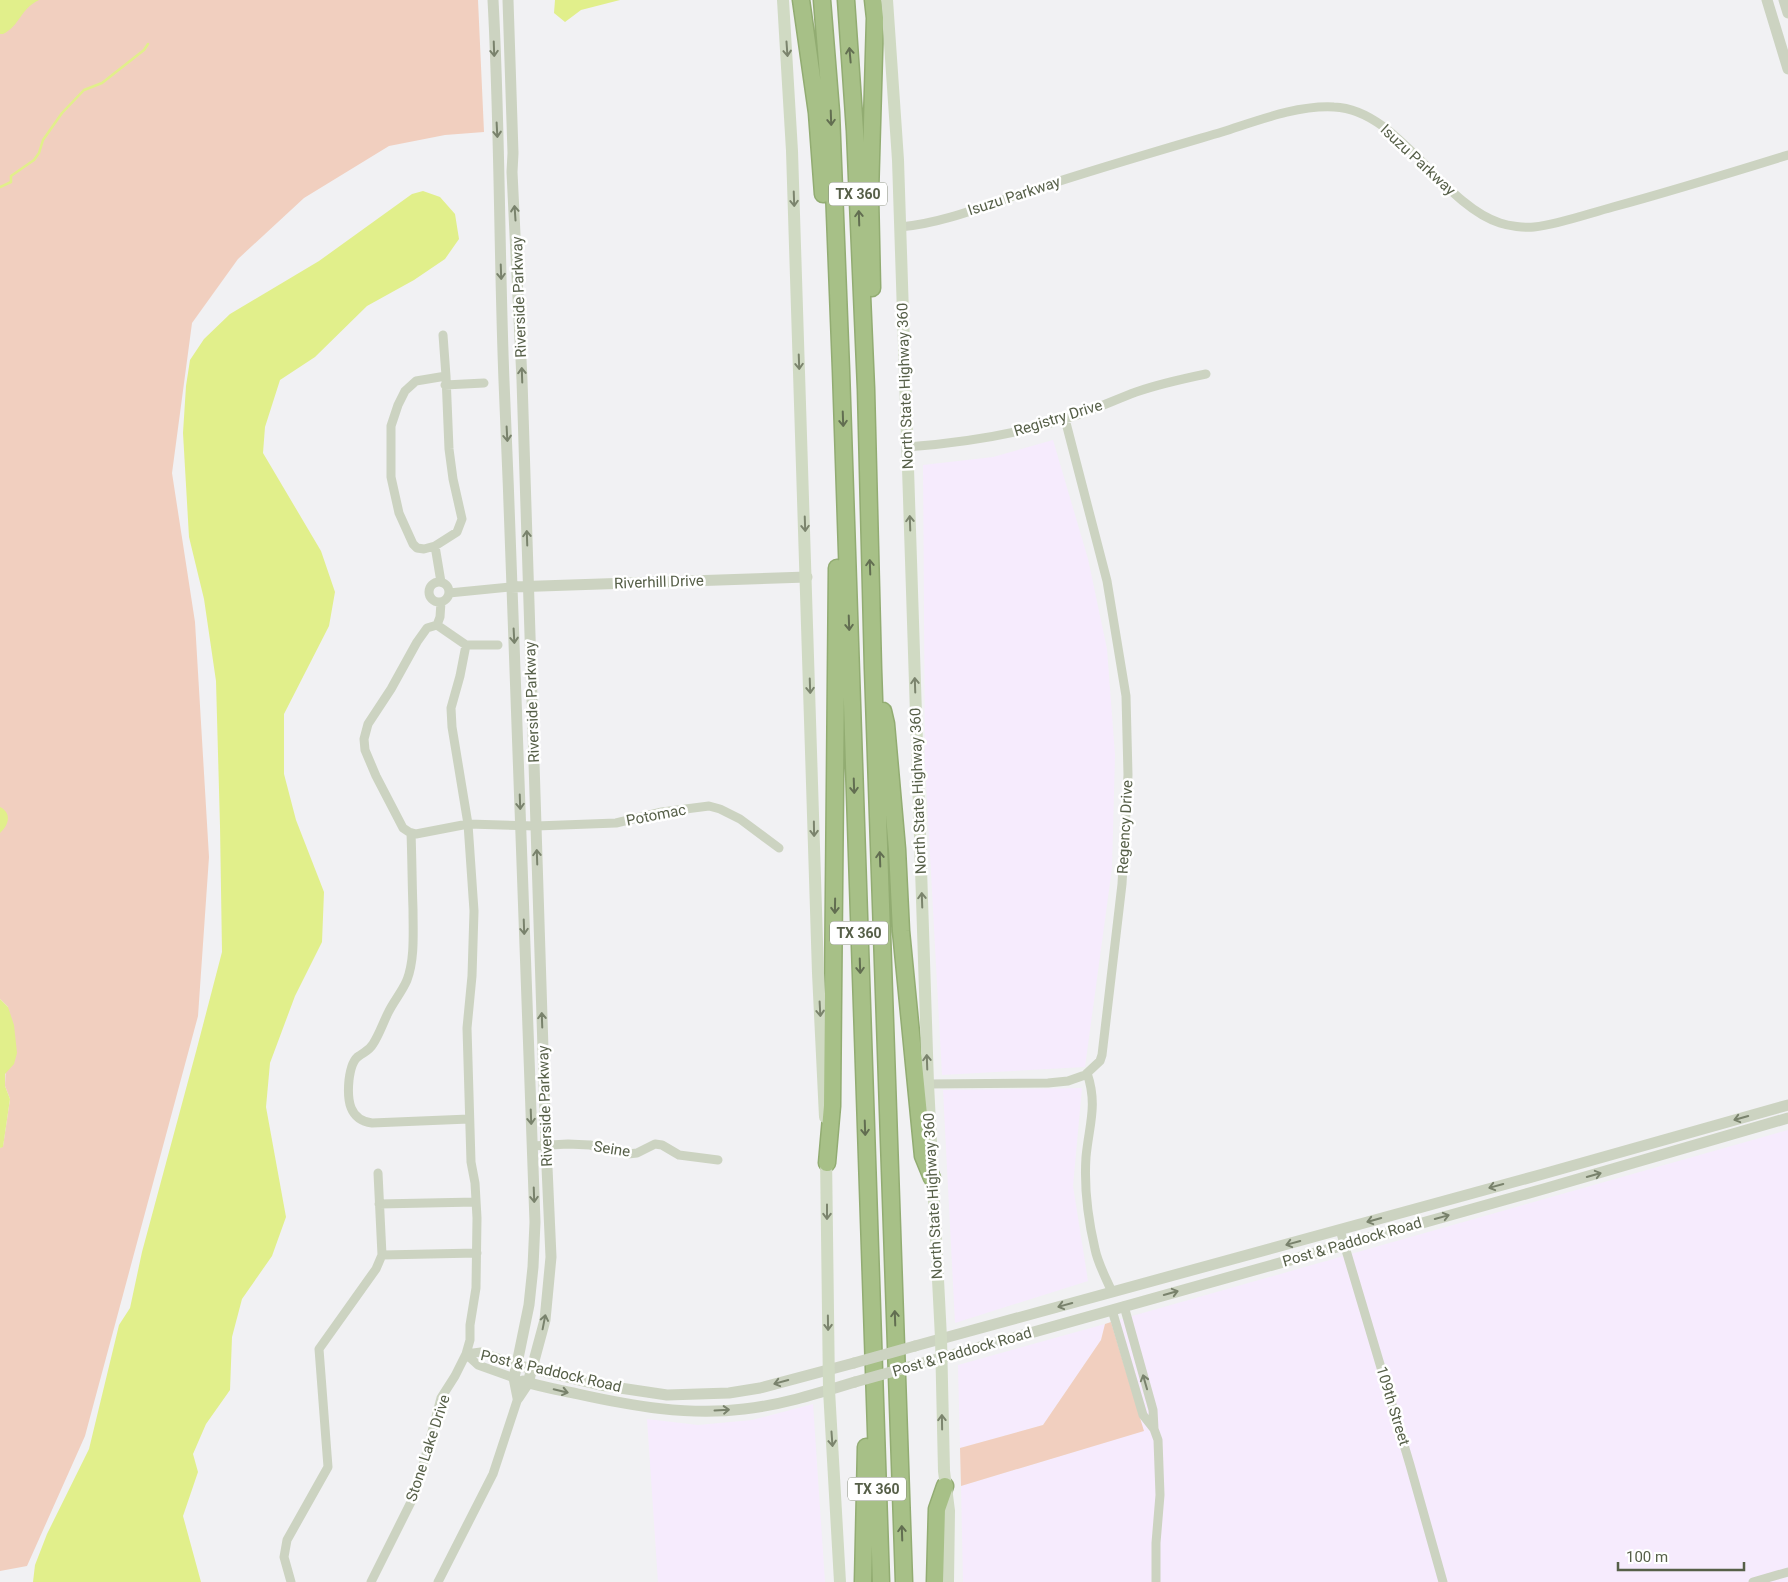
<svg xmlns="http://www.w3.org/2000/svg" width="1788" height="1582" font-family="Roboto,sans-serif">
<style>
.commercial{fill:#f6ebfd}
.green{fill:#f1cfbf}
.water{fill:#e1ef8b}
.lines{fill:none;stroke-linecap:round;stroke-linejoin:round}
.stream{stroke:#e1ef8b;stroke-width:2.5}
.motorway-casing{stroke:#92ac72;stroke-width:19}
.minor{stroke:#ccd3c1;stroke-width:9}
.tertiary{stroke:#ccd3c1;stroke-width:11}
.secondary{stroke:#d0dac3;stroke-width:12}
.motorway{stroke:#a7c087;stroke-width:16}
.tertiary-bridge{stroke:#ccd3c1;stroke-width:11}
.oneway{stroke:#79826c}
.oneway2{stroke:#7b846d}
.oneway3{stroke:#626e51}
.labels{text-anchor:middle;stroke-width:5;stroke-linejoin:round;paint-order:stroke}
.shield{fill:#fff;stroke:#898f7f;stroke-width:1}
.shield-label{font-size:14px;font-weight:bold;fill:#565f48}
.street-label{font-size:15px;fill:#565f48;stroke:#fff}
</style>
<rect width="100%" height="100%" fill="#f1f1f3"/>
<!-- commercial -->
<path class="commercial" d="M1053,440L1088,559L1107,649L1115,755L1112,868L1085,1067L942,1075L925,763L923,465L993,457Z
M1082,1088L1073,1186L1088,1281L955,1323L943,1090Z
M1788,1130V1582H963L961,1486L1143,1431L1111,1322Z
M1105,1324L1101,1340L1043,1425L960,1448L958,1365Z
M813,1404L825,1582H658L647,1419L698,1425L752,1420Z"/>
<!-- green -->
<path class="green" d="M0,0H478L484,132L445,135L389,146L304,198L238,259L192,323L172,473L195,622L209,857L198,1016L85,1436L27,1566L0,1571V1148L3,1146L10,1099L5,1086L8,1007L0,999Z
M1111,1322L1144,1431L961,1486L960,1448L1043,1425L1101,1340L1105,1324Z"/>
<!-- water -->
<path class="water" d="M0,0H39C20,9 20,26 3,34H0Z
M555,0H620L581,10L565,22L554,13Z
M423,191L440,197L455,214L459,239L445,259L414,280L367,306L315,357L280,380L265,427L263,453L321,551L335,592L329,626L284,714V774L296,820L324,892L322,942L295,996L270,1063L266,1107L286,1217L272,1256L242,1299L232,1337L230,1390L206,1424L193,1454L198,1472L183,1516L201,1582H33L35,1565L47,1534L89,1449L119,1325L130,1308L142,1252L197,1048L222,952L220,826L216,681L204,599L189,537L183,433L186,386L190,360L204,339L230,314L319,261L412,194Z
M0,807C12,813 9,825 0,833Z
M0,999L8,1007L14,1025L17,1053L14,1064L5,1074V1086L10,1099L3,1147L0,1148Z"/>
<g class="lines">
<!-- stream -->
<path class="stream" d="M0,187L11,182V176L34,160L39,153L43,140L62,113L84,90L102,83L144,50L148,44"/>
<!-- motorway casing -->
<g class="motorway-casing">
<path id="motorway" d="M801,0L817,113L823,194
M822,0L831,112L841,370L881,1582
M846,0L855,131L866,389L873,669L904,1582
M872,288L870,194L875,18L873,0
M883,711L886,724L897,849L901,931L923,1156L932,1178
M827,1163L832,1106L837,568
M863,1582L866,1447
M935,1582L937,1509L945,1486"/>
</g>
<!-- minor -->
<path class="minor" d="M900,227C947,223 993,202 1038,188C1099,168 1161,150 1222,132C1257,121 1297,105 1334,107C1398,109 1441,204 1500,223C1509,226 1524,228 1534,227C1560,224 1587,214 1613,207C1672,191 1730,173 1788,155
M443,335L446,376L449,449L453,479L462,519L457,532L435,546L424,549L417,548L413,544L399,513L391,477V426L398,405L405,391L416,381L446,376
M445,385L484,383
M907,447C960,443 1013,435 1065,419C1089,412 1112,401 1136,392C1159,384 1182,379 1206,374
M435,546L441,582
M429 592a10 10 0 1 1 20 0a10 10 0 1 1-20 0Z
M449,593L511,587
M441,602L440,617L437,625L466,645H498
M437,625L427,628L417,642L391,689L368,724L364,739L365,750L376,776L403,828L409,832L416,834L468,824L536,826L616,823L662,812L709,806L720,809L740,819L779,848
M411,833C412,858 412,883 413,909C413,932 415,959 407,980C402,992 393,1002 388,1013C383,1023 379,1035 373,1044C369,1051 364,1052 359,1056C352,1060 350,1072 349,1080C347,1100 349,1120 372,1123L469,1119
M1087,1073C1098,1105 1089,1125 1086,1157C1084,1187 1088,1219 1095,1249C1098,1264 1106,1278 1112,1292
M928,1084L1048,1083L1068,1081L1085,1075L1100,1061L1102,1055L1122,884L1128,775L1126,696L1107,581L1065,419
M532,1146L568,1144L590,1145L628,1154L637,1153L655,1144L662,1145L679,1155L718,1160
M379,1204L476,1202
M1340,1230L1410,1465L1443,1582
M382,1255L477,1253
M1124,1306L1153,1410L1154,1429L1158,1440L1160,1495L1156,1543V1582
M1112,1310L1143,1415L1154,1429
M466,1354L478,1365L514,1378
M466,1354L481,1352L518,1365
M291,1582L284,1557L287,1540L328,1467L319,1349L376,1269L382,1255L378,1173
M371,1582L416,1492L441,1398L455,1376L466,1354L470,1340V1325L476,1288L477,1218L475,1183L471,1162L467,1028L472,976L474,911L468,824L452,727L451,708L460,676L466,645
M438,1582L493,1474L518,1398
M1753,1582L1788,1572"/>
<!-- tertiary -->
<path class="tertiary" d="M493,0C500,127 499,254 504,381C516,661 524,941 535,1222L533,1267L529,1305L514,1378L518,1398
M508,0L513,153L512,172L522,380L546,1145L551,1257L545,1320L528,1383L518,1398
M1767,0L1788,69
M1784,0L1788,13
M511,587L807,577
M915,1346L1543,1174L1788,1105
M916,1365L1547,1188L1788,1118
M525,1367L600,1385L667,1395L729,1393L760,1388L854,1363
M523,1381C541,1387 560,1390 578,1394C632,1406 689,1416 744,1409C782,1405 819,1393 855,1382"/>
<!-- secondary -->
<path class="secondary" d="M783,0L792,151L818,973L825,1117
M887,0L898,160L928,1084L941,1338L944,1471L949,1511L948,1582
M826,1155L829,1390L840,1582"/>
<!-- motorway -->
<use href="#motorway" class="motorway"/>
<!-- tertiary-bridge -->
<path class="tertiary-bridge" d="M854,1363L915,1346
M855,1382L916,1365"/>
</g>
<!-- one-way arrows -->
<defs><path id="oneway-shaft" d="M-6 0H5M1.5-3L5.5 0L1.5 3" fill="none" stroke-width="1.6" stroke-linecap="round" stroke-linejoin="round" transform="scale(1.25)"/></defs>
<g class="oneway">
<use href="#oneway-shaft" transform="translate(494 49) rotate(88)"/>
<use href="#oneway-shaft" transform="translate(497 130) rotate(87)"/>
<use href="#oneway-shaft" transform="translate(515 213) rotate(-94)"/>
<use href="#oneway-shaft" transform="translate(501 272) rotate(88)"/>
<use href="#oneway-shaft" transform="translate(522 375) rotate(-92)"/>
<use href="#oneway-shaft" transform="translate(507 434) rotate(87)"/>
<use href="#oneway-shaft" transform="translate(527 538) rotate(-92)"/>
<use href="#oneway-shaft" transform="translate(514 636) rotate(87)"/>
<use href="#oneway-shaft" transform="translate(520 802) rotate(88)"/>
<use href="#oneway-shaft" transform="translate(537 857) rotate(-92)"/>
<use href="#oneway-shaft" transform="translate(524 927) rotate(88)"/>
<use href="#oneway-shaft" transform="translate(542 1020) rotate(-92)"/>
<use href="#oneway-shaft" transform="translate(531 1117) rotate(88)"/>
<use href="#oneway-shaft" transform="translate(1741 1118) rotate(164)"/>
<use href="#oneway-shaft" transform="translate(1594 1175) rotate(-16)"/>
<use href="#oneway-shaft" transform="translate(1496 1186) rotate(165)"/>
<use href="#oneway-shaft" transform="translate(534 1195) rotate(88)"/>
<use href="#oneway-shaft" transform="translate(1442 1217) rotate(-15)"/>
<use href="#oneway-shaft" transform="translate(1374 1220) rotate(164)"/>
<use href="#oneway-shaft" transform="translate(1293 1243) rotate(165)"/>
<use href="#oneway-shaft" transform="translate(1171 1293) rotate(-16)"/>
<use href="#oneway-shaft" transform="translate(1065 1305) rotate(165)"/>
<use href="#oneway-shaft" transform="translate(544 1322) rotate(-79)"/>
<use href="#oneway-shaft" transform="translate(781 1382) rotate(165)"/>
<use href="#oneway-shaft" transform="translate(1145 1382) rotate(-106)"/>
<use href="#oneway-shaft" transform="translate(561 1391) rotate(13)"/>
<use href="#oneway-shaft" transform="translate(722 1410) rotate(-3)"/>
</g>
<g class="oneway2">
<use href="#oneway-shaft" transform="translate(787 49) rotate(86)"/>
<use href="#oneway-shaft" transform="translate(794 199) rotate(88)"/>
<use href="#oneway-shaft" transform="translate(799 362) rotate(88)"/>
<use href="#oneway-shaft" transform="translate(910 523) rotate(-92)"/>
<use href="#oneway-shaft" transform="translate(805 524) rotate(88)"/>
<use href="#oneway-shaft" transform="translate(915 685) rotate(-92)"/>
<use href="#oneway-shaft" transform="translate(810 686) rotate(88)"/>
<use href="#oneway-shaft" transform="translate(814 829) rotate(89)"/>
<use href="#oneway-shaft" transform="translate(922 900) rotate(-92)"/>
<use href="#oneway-shaft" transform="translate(820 1009) rotate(87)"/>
<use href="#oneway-shaft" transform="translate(927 1062) rotate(-92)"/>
<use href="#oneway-shaft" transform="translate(827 1212) rotate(90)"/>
<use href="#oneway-shaft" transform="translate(828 1323) rotate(89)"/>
<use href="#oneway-shaft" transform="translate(942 1422) rotate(-91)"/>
<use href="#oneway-shaft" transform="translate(832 1439) rotate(86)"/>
</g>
<g class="oneway3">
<use href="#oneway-shaft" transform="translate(850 55) rotate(-95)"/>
<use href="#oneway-shaft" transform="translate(831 118) rotate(88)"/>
<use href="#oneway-shaft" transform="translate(859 218) rotate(-92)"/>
<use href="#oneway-shaft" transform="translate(843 419) rotate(88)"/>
<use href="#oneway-shaft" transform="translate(870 567) rotate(-92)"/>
<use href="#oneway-shaft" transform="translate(849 623) rotate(88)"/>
<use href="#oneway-shaft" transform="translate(854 786) rotate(88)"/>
<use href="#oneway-shaft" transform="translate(880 859) rotate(-92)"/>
<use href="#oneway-shaft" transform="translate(835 906) rotate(91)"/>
<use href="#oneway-shaft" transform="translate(860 966) rotate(88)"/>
<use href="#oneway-shaft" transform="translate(865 1128) rotate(88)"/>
<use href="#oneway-shaft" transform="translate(895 1318) rotate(-92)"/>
<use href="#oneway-shaft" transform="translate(902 1533) rotate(-92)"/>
</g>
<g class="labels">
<!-- shield labels -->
<g class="shield">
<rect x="829" y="182.5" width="58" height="23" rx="4"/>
<rect x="830" y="921.5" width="58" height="23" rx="4"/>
<rect x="848" y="1477.5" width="58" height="23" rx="4"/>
</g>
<g class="shield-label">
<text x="858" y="199">TX 360</text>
<text x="859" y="938">TX 360</text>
<text x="877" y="1494">TX 360</text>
</g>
<!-- street labels -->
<g class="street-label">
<text transform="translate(1418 160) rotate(43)" y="5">Isuzu Parkway</text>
<text transform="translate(1014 196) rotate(-18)" y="5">Isuzu Parkway</text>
<text transform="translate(519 297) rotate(-92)" y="5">Riverside Parkway</text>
<text transform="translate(905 386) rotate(-92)" y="5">North State Highway 360</text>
<text transform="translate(1058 418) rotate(-17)" y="5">Registry Drive</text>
<text transform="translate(659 582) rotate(-2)" y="5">Riverhill Drive</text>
<text transform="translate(532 702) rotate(-92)" y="5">Riverside Parkway</text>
<text transform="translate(918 791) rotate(-92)" y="5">North State Highway 360</text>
<text transform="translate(656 815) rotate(-11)" y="5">Potomac</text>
<text transform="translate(1125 827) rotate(-87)" y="5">Regency Drive</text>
<text transform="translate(545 1106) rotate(-92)" y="5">Riverside Parkway</text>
<text transform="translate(612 1149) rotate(9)" y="5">Seine</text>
<text transform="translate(933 1196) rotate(-93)" y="5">North State Highway 360</text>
<text transform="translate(1352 1242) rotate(-16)" y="5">Post &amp; Paddock Road</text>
<text transform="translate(962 1352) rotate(-16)" y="5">Post &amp; Paddock Road</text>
<text transform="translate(551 1371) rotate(13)" y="5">Post &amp; Paddock Road</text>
<text transform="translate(1393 1406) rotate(73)" y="5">109th Street</text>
<text transform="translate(428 1448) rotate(-72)" y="5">Stone Lake Drive</text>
</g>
</g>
<!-- scale -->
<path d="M1618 1562v8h126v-8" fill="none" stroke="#565f48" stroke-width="2.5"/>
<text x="1626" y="1562" font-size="15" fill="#565f48" stroke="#ffffff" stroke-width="4" paint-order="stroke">100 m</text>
</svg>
